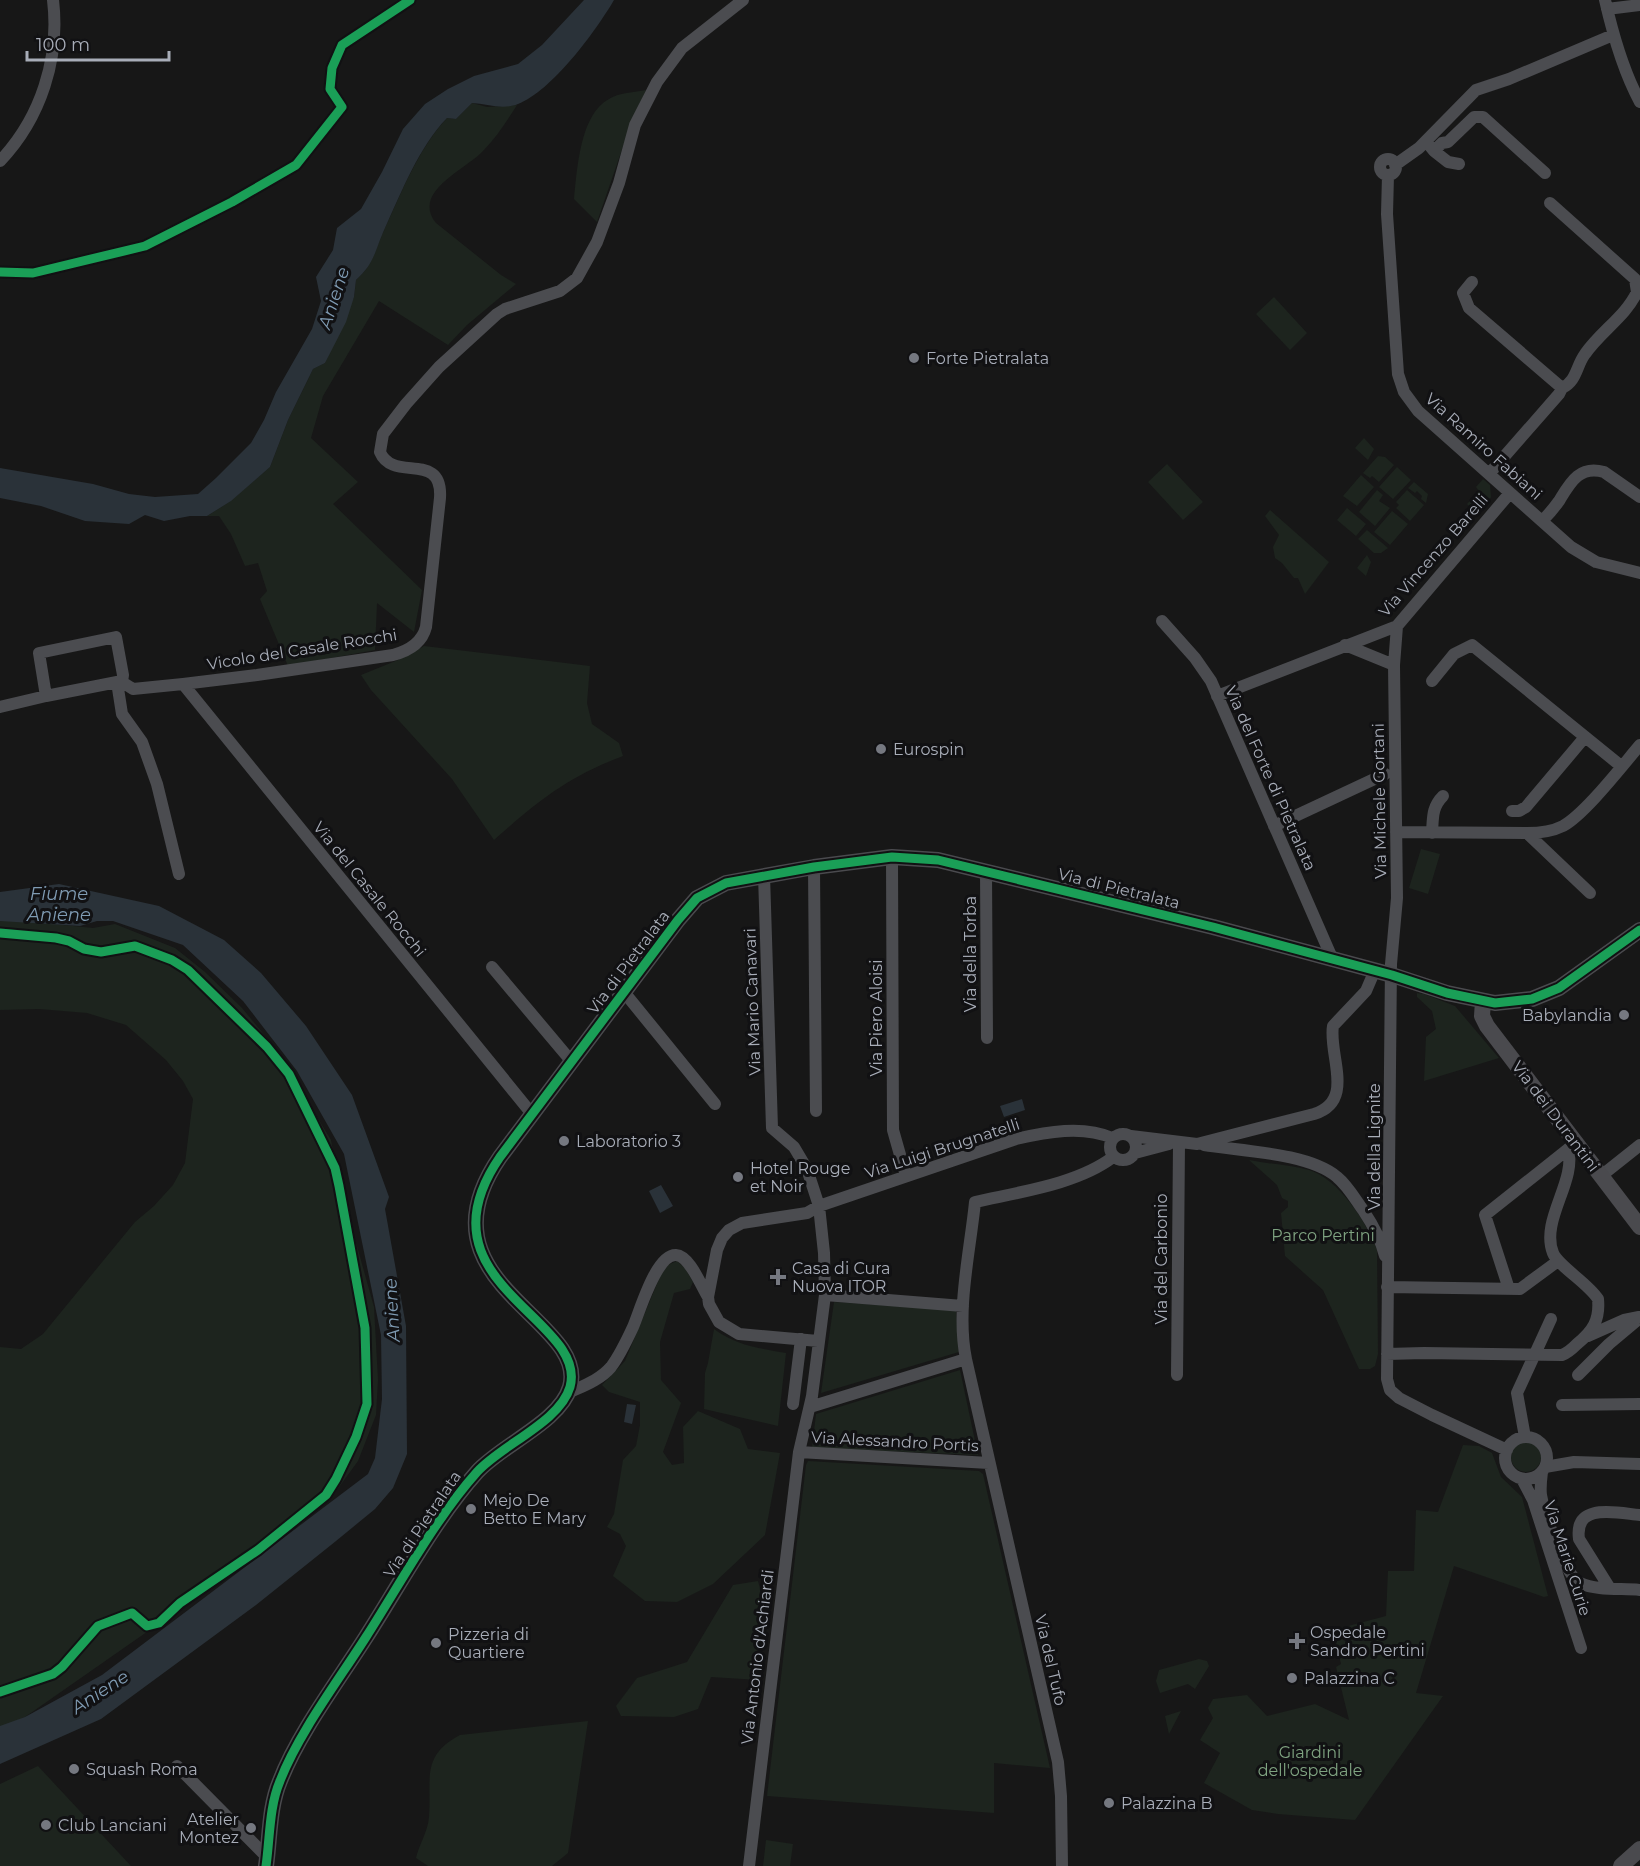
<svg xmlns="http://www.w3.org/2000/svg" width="1640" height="1866" font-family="Montserrat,sans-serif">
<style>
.green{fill:#1d241e}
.water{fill:#2a3239}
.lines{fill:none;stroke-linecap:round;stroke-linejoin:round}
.street{stroke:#4b4c50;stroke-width:12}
.secondary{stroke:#4a4a4e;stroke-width:16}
.cycleway-casing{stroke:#111113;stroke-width:13}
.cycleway{stroke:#1a9f57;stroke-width:9}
.poi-dot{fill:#757880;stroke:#111113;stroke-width:2}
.labels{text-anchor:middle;stroke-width:6;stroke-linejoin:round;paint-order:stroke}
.poi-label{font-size:16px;fill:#a8adb8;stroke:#111113;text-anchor:start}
.street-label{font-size:16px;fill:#a8adb8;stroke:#111113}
.park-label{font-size:16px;fill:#7fa381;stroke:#111113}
.water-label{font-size:18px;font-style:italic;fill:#7f9bb3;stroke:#111113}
</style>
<rect width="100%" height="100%" fill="#171717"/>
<!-- green -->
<path class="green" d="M646,90L626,138L597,222L574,199C577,170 580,114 609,99C618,93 635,92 646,90Z
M472,103L487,107L517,105C507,121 496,138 483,151C465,170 411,192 436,223L501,275L516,284L467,325L448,345L379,301L323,396L311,438L358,482L333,504L422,590L414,632L377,603L375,650L288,666L260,599L267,591L258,563L245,566L231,534L219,516H207L229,502L270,467L288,420L313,369L325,363L354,297L356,280C374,264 375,249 385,228C402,191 419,148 447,118L456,119Z
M1274,297L1307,333L1290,350L1256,314Z
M1364,438L1374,449L1368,460L1355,448Z
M1378,456L1385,457L1394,465L1379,482L1372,476L1370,478L1363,473Z
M1167,464L1203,502L1183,520L1148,482Z
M1397,467L1411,480L1393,499L1379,487Z
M1361,475L1374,487L1357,506L1343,496Z
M1483,479L1490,485L1491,497L1478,515L1467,504L1479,491L1476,487Z
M1414,482L1428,494L1426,503L1421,499L1422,496L1417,491L1415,493L1408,488Z
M1377,490L1383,495L1379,501L1390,508L1375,526L1359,512Z
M1407,490L1424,505L1410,521L1396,508L1399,505L1396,502Z
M1347,508L1366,524L1356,536L1337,520Z
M1270,510L1329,562L1305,594L1298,578H1294L1282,563L1275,558L1273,547L1279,535L1265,516Z
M1392,511L1408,524L1390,545L1374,532Z
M1367,530L1388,548L1381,553H1374L1358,539Z
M1367,555L1371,562L1366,576L1357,568Z
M424,646L590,666L587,703L592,724L619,743L623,756C567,777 537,802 494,840L452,779L371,690L361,675L398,660Z
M1421,849L1440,854L1428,894L1409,888Z
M0,921H23L93,928L115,924L175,948L205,972L242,1008L276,1049L331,1140L338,1178L374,1307L378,1380L376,1415L358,1461L334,1494L300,1525L25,1717L0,1728V1347L21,1349L43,1334L135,1222L154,1206L173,1185L185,1163L193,1099L183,1081L166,1060L126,1025L87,1013L39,1009L0,1010Z
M1417,993L1424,994L1455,1006L1499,1058L1424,1081L1426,1037L1436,1029L1432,1011L1417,997Z
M1249,1160C1269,1164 1290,1165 1309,1170C1338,1178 1368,1224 1377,1250L1378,1354L1375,1366L1370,1369H1359L1323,1290L1285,1256L1281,1213L1288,1207V1201L1282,1198L1277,1185Z
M677,1261L685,1268L693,1282L690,1289L674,1293L660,1342L661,1380L681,1403L663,1452L672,1465L684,1463L683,1427L698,1411L740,1429L748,1449L780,1453L765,1535L713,1584L677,1602L645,1601L613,1576L626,1546L620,1534L607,1527L614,1514L623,1460L636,1446L640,1425V1402L609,1392L602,1385L625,1361L661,1274L668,1265Z
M834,1302L956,1310L959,1352L821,1393Z
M714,1329C737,1346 759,1348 786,1353L778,1426L704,1409L705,1373L708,1363Z
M960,1370L978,1455L812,1448L816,1414Z
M1511 1457a15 15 0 1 1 30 0a15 15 0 1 1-30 0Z
M1463,1445L1479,1446L1492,1453L1501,1477L1522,1497L1548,1596L1544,1597L1454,1566L1416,1693L1443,1696L1355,1820L1278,1814L1252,1810L1204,1783L1220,1753L1200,1740L1213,1718L1208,1708L1213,1699L1247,1695L1267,1716L1315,1704L1349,1720L1336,1667L1341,1664L1333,1630L1386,1616L1388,1571H1414L1416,1510L1438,1512Z
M808,1461L979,1471L983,1474L1050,1768L994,1763V1813L767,1796L806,1465Z
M758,1581L766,1611L759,1680L711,1677L698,1709L674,1717L621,1716L616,1706L637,1678L687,1662L733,1585Z
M1199,1659L1207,1661L1209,1666L1195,1689L1188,1684L1160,1693L1156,1681L1159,1670Z
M1181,1711L1169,1734L1165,1716Z
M588,1721L568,1853L552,1866H428L416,1858C419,1845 428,1831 429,1817C432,1780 420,1756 460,1735Z
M38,1766L131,1866H0V1784Z
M766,1840L793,1844L790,1866H763Z"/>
<!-- water -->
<path class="water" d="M584,0H614C596,31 552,91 518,104C503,110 487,104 472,103L456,119L447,118C419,147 402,191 385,228C375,250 375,263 356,280L354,297L346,322L325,363L313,369L288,420L270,467L231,501L207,516H190L164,521L145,515L129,524L85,521L41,506L0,498V468L93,484L129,494L155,497L198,494L216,478L251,443L264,420L276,392L312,329L321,301L316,277L333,250L337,228L361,209L382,172L403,129L425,104L448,89L474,76L518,64L542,45Z
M59,884L159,906L224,940L261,973L306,1026L352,1095L389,1197L385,1209L406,1326L407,1454L393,1488L375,1509L336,1541L256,1605L101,1719L0,1764V1726L25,1717L102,1675L368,1474L375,1458L382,1399L381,1335L344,1154L297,1071L243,1001L183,945L113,921H97L80,926L0,921V892Z
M1022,1099L1025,1110L1004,1117L1000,1106Z
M661,1185L673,1206L660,1213L649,1191Z
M627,1404L636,1405L632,1424L624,1422Z"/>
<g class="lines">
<!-- street -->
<path class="street" d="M1605,0C1613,35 1623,71 1640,102
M1607,9L1640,5
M1426,141L1434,151L1442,143L1448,142L1474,117H1483L1545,173
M1434,151L1448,162L1459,164
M1380 167a8 8 0 1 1 16 0a8 8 0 1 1-16 0Z
M0,161C41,118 60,58 53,0
M1395,165L1419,148L1476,90L1509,79L1613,35
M1388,175L1387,214L1398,374L1404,392L1418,411L1571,547L1596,562L1640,573
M1472,282L1463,293L1469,308L1562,388
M1489,474L1559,394L1562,388C1577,381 1576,366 1585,354C1600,332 1626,316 1637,292L1635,279L1550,203
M1543,520C1549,514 1554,508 1559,501C1570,483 1579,465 1604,472L1640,497
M1162,621L1195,658L1211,681L1332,958
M1397,626L1394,665L1397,898L1391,964L1387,1379L1390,1390L1399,1398L1432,1415L1507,1450
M1345,645L1394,665
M1432,681L1454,654L1472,645L1621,766
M117,682L122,714L142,742L157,784L179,874
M183,684L532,1114
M46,696L39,653L116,637L123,675L122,682
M1217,696L1397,626L1510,493
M0,707L46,696L117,682H122L133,689L183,684L257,675L393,655C408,651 422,643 426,627L440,498C443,450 393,483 380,452L383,434L406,404L439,367L497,314L505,309L560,291L577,278L597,242L619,183L635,125L657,82L682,48L743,0
M1512,811H1519L1526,807L1585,737
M1274,826L1385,774
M1396,832L1527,833C1540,833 1551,832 1563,826C1585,814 1622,766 1640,745
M1432,833C1433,817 1432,807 1443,796
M1527,833L1590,893
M892,857L893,1130L906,1176
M814,867L816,1111
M986,871L987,1038
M492,967L572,1062
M624,992L715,1104
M1110 1147a13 13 0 1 1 26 0a13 13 0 1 1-26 0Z
M1131,1136L1197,1144L1314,1114C1356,1101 1328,1055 1333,1026L1366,991L1375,970
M1204,1145C1241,1151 1309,1153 1337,1177C1348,1186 1355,1199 1363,1210C1373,1225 1381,1239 1385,1256
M1135,1153L1169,1144
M1601,1176L1640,1145
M1387,1287L1520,1289L1558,1261
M1509,1289L1485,1215L1572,1146
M825,1295L963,1306
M1588,1336L1624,1320L1639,1317
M818,1341L739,1334L719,1322L709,1304L708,1297L717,1250L722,1238L729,1230L742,1223L807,1213L819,1206L1016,1139C1046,1132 1083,1125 1112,1138
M1387,1354L1424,1353L1562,1355C1568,1353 1572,1349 1577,1344C1593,1331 1600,1320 1598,1299C1588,1283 1558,1266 1553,1253C1540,1220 1577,1181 1568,1149
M966,1359C956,1310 970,1252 975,1202C1019,1192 1078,1184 1113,1157
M1177,1375L1179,1143
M1578,1375L1609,1344L1640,1318
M568,1393C583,1386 600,1380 611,1367C620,1355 627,1340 633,1327C640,1311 656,1254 676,1255C690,1256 701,1286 708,1297
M793,1404L801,1339
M1562,1405L1640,1404
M810,1407L966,1359L1058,1762L1061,1796L1062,1866
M1505 1458a21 21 0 1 1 42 0a21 21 0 1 1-42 0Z
M1525,1437L1517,1393L1551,1319
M799,1452L989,1463
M1545,1467L1574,1462L1640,1464
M1542,1472C1541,1480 1540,1487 1541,1495C1544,1512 1565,1576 1580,1583C1597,1591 1622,1588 1640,1590
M1522,1479L1533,1500L1581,1648
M1609,1587L1579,1539C1574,1502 1617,1513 1640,1515
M177,1766L267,1857
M749,1866L799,1452L812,1396L825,1295L824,1253L819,1206L807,1169L794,1147L772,1128L764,875"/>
<!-- secondary -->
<path class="secondary" d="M1483,1001L1482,1016L1487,1026L1640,1227
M266,1866C270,1838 269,1807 280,1781C298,1734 338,1681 366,1637C400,1584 435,1519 477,1472C501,1445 560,1422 570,1387C589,1318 413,1283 500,1157L678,920L697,898L726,883L814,867L892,857L938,860L1213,927L1392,975L1447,993L1495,1003L1532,999L1559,988L1640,930
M1621,1866L1640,1849"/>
<!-- cycleway casing -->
<g class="cycleway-casing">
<path id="cycleway" d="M0,272L33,273L145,246L232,202L296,165L342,107L330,89L332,68L342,45L410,0
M0,933L56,938L69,941L84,949L101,952L135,946L172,960L188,970L267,1047L289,1074L335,1168L339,1186L365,1328L367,1404L356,1437L336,1479L326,1495L258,1550L180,1603L159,1623L147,1626L132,1613L98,1626L62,1667L53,1674L0,1692
M266,1866C270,1838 269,1807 280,1781C298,1734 338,1681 366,1637C400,1584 435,1519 477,1472C501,1445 560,1422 570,1387C589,1318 413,1283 500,1157L678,920L697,898L726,883L814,867L892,857L938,860L1213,927L1392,975L1447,993L1495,1003L1532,999L1559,988L1640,930"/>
</g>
<!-- cycleway -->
<use href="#cycleway" class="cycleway"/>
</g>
<!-- markers -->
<g class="poi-dot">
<circle cx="914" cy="358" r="6"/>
<circle cx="881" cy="749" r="6"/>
<circle cx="1624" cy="1015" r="6"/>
<circle cx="564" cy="1141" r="6"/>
<circle cx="738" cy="1177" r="6"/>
<path d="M775 1268h6v6h6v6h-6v6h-6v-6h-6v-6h6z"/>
<circle cx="471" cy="1509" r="6"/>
<path d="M1294 1632h6v6h6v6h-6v6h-6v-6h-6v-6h6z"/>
<circle cx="436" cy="1643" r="6"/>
<circle cx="1292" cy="1678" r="6"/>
<circle cx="74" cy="1769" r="6"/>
<circle cx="1109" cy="1803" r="6"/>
<circle cx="46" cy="1825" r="6"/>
<circle cx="251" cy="1828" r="6"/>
</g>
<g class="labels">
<!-- poi labels -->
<g class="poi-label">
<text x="926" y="364">Forte Pietralata</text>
<text x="893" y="755">Eurospin</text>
<text x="1612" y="1021" text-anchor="end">Babylandia</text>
<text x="576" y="1147">Laboratorio 3</text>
<text x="750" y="1174">Hotel Rouge<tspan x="750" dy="18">et Noir</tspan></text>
<text x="792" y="1274">Casa di Cura<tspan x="792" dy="18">Nuova ITOR</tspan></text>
<text x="483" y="1506">Mejo De<tspan x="483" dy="18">Betto E Mary</tspan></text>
<text x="1310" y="1638">Ospedale<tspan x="1310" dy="18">Sandro Pertini</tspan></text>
<text x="448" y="1640">Pizzeria di<tspan x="448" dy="18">Quartiere</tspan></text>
<text x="1304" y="1684">Palazzina C</text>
<text x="86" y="1775">Squash Roma</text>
<text x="1121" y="1809">Palazzina B</text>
<text x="239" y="1825" text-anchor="end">Atelier<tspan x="239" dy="18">Montez</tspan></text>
<text x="58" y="1831">Club Lanciani</text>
</g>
<!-- street labels -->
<g class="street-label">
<text transform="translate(1484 446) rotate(42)" y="6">Via Ramiro Fabiani</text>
<text transform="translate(1433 555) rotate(-49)" y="6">Via Vincenzo Barelli</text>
<text transform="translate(302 649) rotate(-9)" y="6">Vicolo del Casale Rocchi</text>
<text transform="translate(1271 778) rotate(66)" y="6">Via del Forte di Pietralata</text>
<text transform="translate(1379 801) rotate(-91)" y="6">Via Michele Gortani</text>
<text transform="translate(1119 888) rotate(14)" y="6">Via di Pietralata</text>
<text transform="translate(370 889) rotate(51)" y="6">Via del Casale Rocchi</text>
<text transform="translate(970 954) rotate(-90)" y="6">Via della Torba</text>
<text transform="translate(628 962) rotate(-53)" y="6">Via di Pietralata</text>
<text transform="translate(752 1002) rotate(-92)" y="6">Via Mario Canavari</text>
<text transform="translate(876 1018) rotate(-90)" y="6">Via Piero Aloisi</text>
<text transform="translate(1556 1116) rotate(53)" y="6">Via dei Durantini</text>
<text transform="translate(1374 1147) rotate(-90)" y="6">Via della Lignite</text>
<text transform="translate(942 1148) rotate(-18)" y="6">Via Luigi Brugnatelli</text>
<text transform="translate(1161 1259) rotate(-90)" y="6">Via del Carbonio</text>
<text transform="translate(895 1441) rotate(3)" y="6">Via Alessandro Portis</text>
<text transform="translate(422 1524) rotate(-56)" y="6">Via di Pietralata</text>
<text transform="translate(1568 1558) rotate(72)" y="6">Via Marie Curie</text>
<text transform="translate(757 1657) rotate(-83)" y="6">Via Antonio d'Achiardi</text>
<text transform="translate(1051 1660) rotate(77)" y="6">Via del Tufo</text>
</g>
<!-- park labels -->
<g class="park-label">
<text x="1323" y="1241">Parco Pertini</text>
<text x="1310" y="1758">Giardini<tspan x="1310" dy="18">dell'ospedale</tspan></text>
</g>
<!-- water labels -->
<g class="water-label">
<text transform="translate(334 298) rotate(-72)" y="6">Aniene</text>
<text x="59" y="900">Fiume<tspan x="59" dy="21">Aniene</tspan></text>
<text transform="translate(392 1310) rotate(-93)" y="6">Aniene</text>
<text transform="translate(100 1692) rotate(-33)" y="6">Aniene</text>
</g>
</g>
<!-- scale -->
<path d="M27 51v9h142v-9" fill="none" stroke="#a8adb8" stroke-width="3"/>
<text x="36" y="51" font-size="18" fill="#a8adb8" stroke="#111113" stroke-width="4.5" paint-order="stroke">100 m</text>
</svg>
